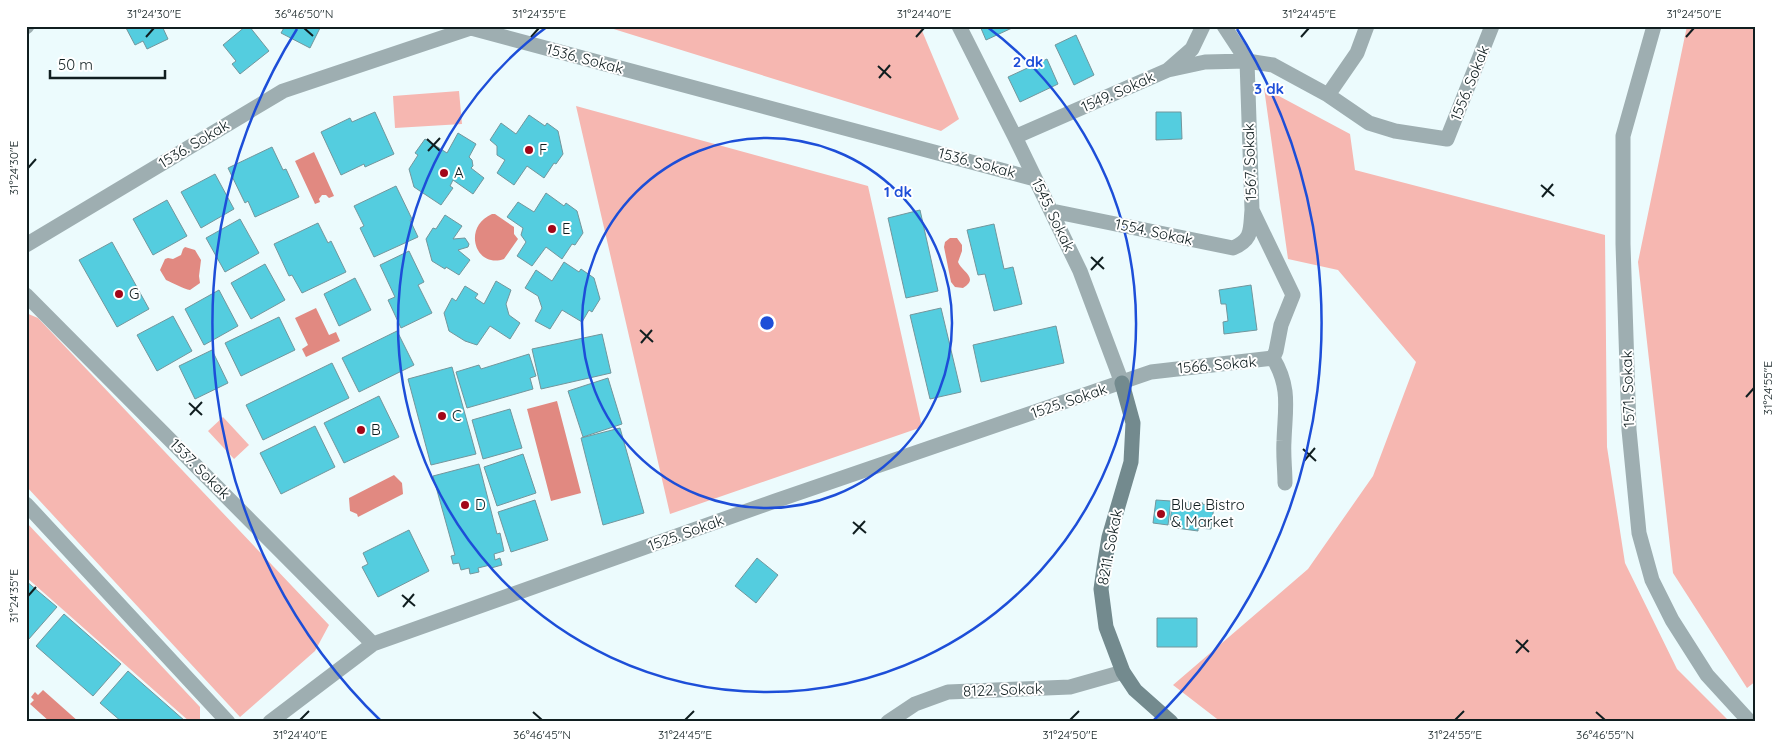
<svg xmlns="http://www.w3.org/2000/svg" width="1782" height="748" font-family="Quicksand,sans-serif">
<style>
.green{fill:#f6b7b1}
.water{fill:#e18981}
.building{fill:#54cddf;stroke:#73969c}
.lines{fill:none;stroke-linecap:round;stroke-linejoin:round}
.street{stroke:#9eaeb1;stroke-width:15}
.secondary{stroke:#738a8e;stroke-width:15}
.ticks{fill:none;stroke:#101e20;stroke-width:2}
.ring{fill:none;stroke:#1d4ed8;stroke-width:2.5}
.poi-dot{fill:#a20619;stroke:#fff;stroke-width:2}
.labels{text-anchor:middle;stroke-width:4;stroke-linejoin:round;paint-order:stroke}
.street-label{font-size:15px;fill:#101e20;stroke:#fff}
.poi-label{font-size:15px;fill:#101e20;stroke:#fff;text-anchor:start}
.centre{fill:#1d4ed8;stroke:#fff;stroke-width:2.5}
.ring-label{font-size:15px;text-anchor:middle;font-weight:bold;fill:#1d4ed8;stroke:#fff;stroke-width:4;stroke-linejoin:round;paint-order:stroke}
.neatline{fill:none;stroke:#101e20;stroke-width:2}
.ticks-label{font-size:12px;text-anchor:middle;fill:#101e20}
</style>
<rect width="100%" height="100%" fill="#ecfbfd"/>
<!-- green -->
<path class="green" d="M604,26H920L959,119L941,131Z
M1687,26H1756V681L1747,688L1673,573L1638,262Z
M1264,88L1350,134L1355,170L1605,235L1607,447L1625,563L1677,669L1730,722H1221L1173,685L1308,569L1373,476L1416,362L1338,270L1288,259Z
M459,91L462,124L395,128L393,96Z
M576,106L868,186L922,427L670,514Z
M26,313L38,318L329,625L315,651L240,717L26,486Z
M223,417L249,445L234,459L208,431Z
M26,522L200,707V722H190L26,577Z"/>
<!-- water -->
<path class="water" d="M314,152L334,196L329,198L326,195H322L319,199L320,202L315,204L295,161Z
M492,214H495L514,227V234L518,239L504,259C475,269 462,227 492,214Z
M950,238H957L962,245V251L958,262C961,271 980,278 963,288L955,287L951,282L944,247L945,242Z
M185,247L195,250L201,260L199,276L200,283L190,290C184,289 173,283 166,280L160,270L165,259L168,258L173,259L181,255L183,249Z
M316,308L329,335L336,332L340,341L306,357L302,349L308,345L295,318Z
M557,401L581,493L551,501L527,409Z
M394,475L402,483L403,494L358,517L357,514L350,511L349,498Z
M43,690L79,722H50L30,704L34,700L31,697L35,692L38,695Z"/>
<!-- building -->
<path class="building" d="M125,26H162L168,39L147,49L143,41L135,45Z
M246,26H249L269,51L240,74L232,64L236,61L223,45Z
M285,26H321L310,48L281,33Z
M980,26H1011L1012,28L986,40Z
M1076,35L1094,75L1074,85L1055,45Z
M1047,59L1058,84L1020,102L1008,77Z
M375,112L394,154L365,167L364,164L341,175L321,132L350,118L352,122Z
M1156,112H1181L1182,139L1156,140Z
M529,115L545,126L547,123L558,131L563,154L556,164L554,163L544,178L527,166L514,185L497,173L505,160L497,155V146L490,140L501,123L516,134Z
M458,133L476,144L469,157L472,160L473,166L471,168L484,178L473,194L453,180L450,186L453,188L441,205L414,187L409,169L418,155L415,153L425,139L447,153Z
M272,147L283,170L286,169L299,197L255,217L248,201L245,203L228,168Z
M215,174L234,209L201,228L181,192Z
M396,186L412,219L410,220L418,237L374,257L360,228L364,226L354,206Z
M546,193L564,206L566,203L577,211L583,233L575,245L572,244L562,259L546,247L532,266L517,256L526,242L521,235L523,228L507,217L518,202L534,212Z
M167,200L187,236L153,255L133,219Z
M920,210L938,291L906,298L888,218Z
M445,215L462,226L453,239L465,238L469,244L468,247L458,250L470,260L459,275L446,267L445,269L432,261L426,239L433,228L436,229Z
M240,219L259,253L225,272L206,238Z
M318,223L328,243L331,241L346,272L302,293L292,275L289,276L274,244Z
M994,224L1004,269L1013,267L1022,304L994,311L985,274L978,275L967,230Z
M112,242L149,309L117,327L79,260Z
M409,251L424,282L418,285L432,313L401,328L388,300L395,297L380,265Z
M564,262L579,272L581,269L594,278L600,299L592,312L589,310L582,322L562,310L550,329L535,321L542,308L538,296L525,288L536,270L552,281Z
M265,264L285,300L251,319L231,283Z
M355,278L371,310L339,326L324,294Z
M496,281L511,290L506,304L509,315L520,323L510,339L490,326L477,345L465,341L449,331L444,313L452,298L456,301L465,286L478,294L475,298L484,304Z
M1251,285L1257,330L1224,334L1223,322L1228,321L1226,304H1221L1219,290Z
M219,290L238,326L204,345L185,309Z
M941,308L961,392L930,399L910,315Z
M173,316L192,351L157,371L137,335Z
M279,317L295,350L241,376L225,343Z
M1056,326L1064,363L981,382L973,345Z
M397,331L414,365L359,392L342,358Z
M602,334L611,373L541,389L532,349Z
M212,350L228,383L195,399L179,366Z
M529,354L536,376L530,378L533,389L467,408L456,372L479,365L481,369Z
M332,363L349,398L263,440L246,405Z
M452,367L476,454L431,465L408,379Z
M608,378L622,424L583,437L568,391Z
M379,396L399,437L344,463L324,423Z
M510,409L522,448L483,459L472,420Z
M315,426L335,467L281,494L260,453Z
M620,428L644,513L603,525L581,438Z
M523,454L536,493L497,506L484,467Z
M479,464L497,534L500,533L504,551L494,554L495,560L500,558L502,565L491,568L490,565L478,568L479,572L470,574L469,568L461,570L459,563L453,564L451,556L455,555L433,476Z
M535,500L548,540L511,552L498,512Z
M1156,500L1171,501L1168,525L1153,523Z
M1175,501L1203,503L1202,504L1214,506L1211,529L1198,528V531L1176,528V526L1170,525L1172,502L1175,503Z
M409,530L429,571L378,597L362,567L368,564L363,553Z
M757,558L778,575L756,603L735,586Z
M26,581L57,607L28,640L26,638Z
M64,614L121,664L93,696L36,646Z
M1157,618H1197V647H1157Z
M128,671L185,721L184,722H122L100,703Z"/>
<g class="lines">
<!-- street -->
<path class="street" d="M959,26L1015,137L1080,271L1122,383
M1224,26L1247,61L1273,65L1328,95L1369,123L1395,131L1447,139L1492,26
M1654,26L1623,136V244L1629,430L1639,533L1652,580L1672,620L1707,675L1750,722
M26,27L27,26
M1328,95L1357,53L1367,26
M1015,137L1168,70L1192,49L1203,26
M1052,211L1233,248C1253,239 1250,230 1252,210L1247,61L1205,62L1168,70
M26,245L283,91L471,28L1035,179
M26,295L373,644
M1273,358C1291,388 1285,409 1284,441C1283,455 1285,469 1285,483
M26,504L228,722
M270,722L373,644L775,501L1151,372L1273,358L1276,351L1281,325L1293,295L1252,210
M888,722L915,704L948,692L1070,687L1123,672"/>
<!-- secondary -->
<path class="secondary" d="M1122,383L1133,423L1131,462L1109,537L1105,561L1101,589L1106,627L1123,672L1135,690L1171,722"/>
</g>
<!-- ticks -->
<path class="ticks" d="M304,28L313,36M146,37L154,28M531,37L539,28M916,37L924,28M1301,37L1309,28M1686,37L1694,28M878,66L891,78M879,78L890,65M427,139L440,151M428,151L440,138M28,168L36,159M1541,185L1554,196M1542,197L1553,184M1091,257L1104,269M1091,270L1103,257M640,330L653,342M641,343L652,330M1746,397L1754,388M189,403L202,415M190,415L202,402M1303,449L1316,461M1304,461L1315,448M853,522L866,533M853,534L865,521M402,595L415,606M28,596L36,587M403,607L414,594M1516,640L1529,652M1516,653L1528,640M533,712L542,720M1596,712L1605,720M300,720L309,711M685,720L694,711M1070,720L1079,711M1455,720L1464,711"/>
<!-- distance rings -->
<g class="ring">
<circle cx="767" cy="323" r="185"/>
<path d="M986 26A369 369 0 1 1 548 26"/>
<path d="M382 722A554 554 0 0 1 297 29M1237 29A554 554 0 0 1 1152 722"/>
</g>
<!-- markers -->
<g class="poi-dot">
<circle cx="529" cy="150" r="5"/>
<circle cx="444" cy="173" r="5"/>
<circle cx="552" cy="229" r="5"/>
<circle cx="119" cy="294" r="5"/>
<circle cx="442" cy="416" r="5"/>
<circle cx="361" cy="430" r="5"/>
<circle cx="465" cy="505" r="5"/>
<circle cx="1161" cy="514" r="5"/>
</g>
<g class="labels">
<!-- street labels -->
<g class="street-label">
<text transform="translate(585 59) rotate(15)" y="5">1536. Sokak</text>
<text transform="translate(1470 83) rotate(-68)" y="5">1556. Sokak</text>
<text transform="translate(1118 92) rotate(-24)" y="5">1549. Sokak</text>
<text transform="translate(194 144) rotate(-31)" y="5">1536. Sokak</text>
<text transform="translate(1250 162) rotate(-92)" y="5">1567. Sokak</text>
<text transform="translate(977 163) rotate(15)" y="5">1536. Sokak</text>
<text transform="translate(1053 215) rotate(64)" y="5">1545. Sokak</text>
<text transform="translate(1154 232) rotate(12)" y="5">1554. Sokak</text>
<text transform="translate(1217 365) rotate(-5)" y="5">1566. Sokak</text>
<text transform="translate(1628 389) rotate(-92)" y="5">1571. Sokak</text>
<text transform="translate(1069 401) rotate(-19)" y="5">1525. Sokak</text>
<text transform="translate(200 469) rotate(45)" y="5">1537. Sokak</text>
<text transform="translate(686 533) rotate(-20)" y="5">1525. Sokak</text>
<text transform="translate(1110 547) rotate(-79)" y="5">8211. Sokak</text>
<text transform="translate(1003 690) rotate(-2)" y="5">8122. Sokak</text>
</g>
<!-- poi labels -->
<g class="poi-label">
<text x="539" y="155">F</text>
<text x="454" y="178">A</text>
<text x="562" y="234">E</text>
<text x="129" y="299">G</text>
<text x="452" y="421">C</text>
<text x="371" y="435">B</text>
<text x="475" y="510">D</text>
<text x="1171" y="510">Blue Bistro<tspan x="1171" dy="17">&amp; Market</tspan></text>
</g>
</g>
<circle cx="767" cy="323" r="8" class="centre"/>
<g class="ring-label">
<text x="1028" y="67">2 dk</text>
<text x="1269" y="94">3 dk</text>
<text x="898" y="197">1 dk</text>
</g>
<!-- border -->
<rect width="1782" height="748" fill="none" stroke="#ffffff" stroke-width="55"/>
<!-- scale -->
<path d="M50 70v8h115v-8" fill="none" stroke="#101e20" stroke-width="2.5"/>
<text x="58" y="70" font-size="15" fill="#101e20" stroke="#ffffff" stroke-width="4" paint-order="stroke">50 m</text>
<rect x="28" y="28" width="1726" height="692" class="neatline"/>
<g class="ticks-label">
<text x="154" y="18">31°24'30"E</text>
<text x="304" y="18">36°46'50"N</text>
<text x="539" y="18">31°24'35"E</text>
<text x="924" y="18">31°24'40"E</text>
<text x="1309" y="18">31°24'45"E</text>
<text x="1694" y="18">31°24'50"E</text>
<text transform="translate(14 168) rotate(-90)" y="4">31°24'30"E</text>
<text transform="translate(1768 388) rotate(-90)" y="4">31°24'55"E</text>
<text transform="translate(14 596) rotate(-90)" y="4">31°24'35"E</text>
<text x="300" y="739">31°24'40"E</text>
<text x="542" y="739">36°46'45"N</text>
<text x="685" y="739">31°24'45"E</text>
<text x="1070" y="739">31°24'50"E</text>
<text x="1455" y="739">31°24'55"E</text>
<text x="1605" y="739">36°46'55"N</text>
</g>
</svg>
